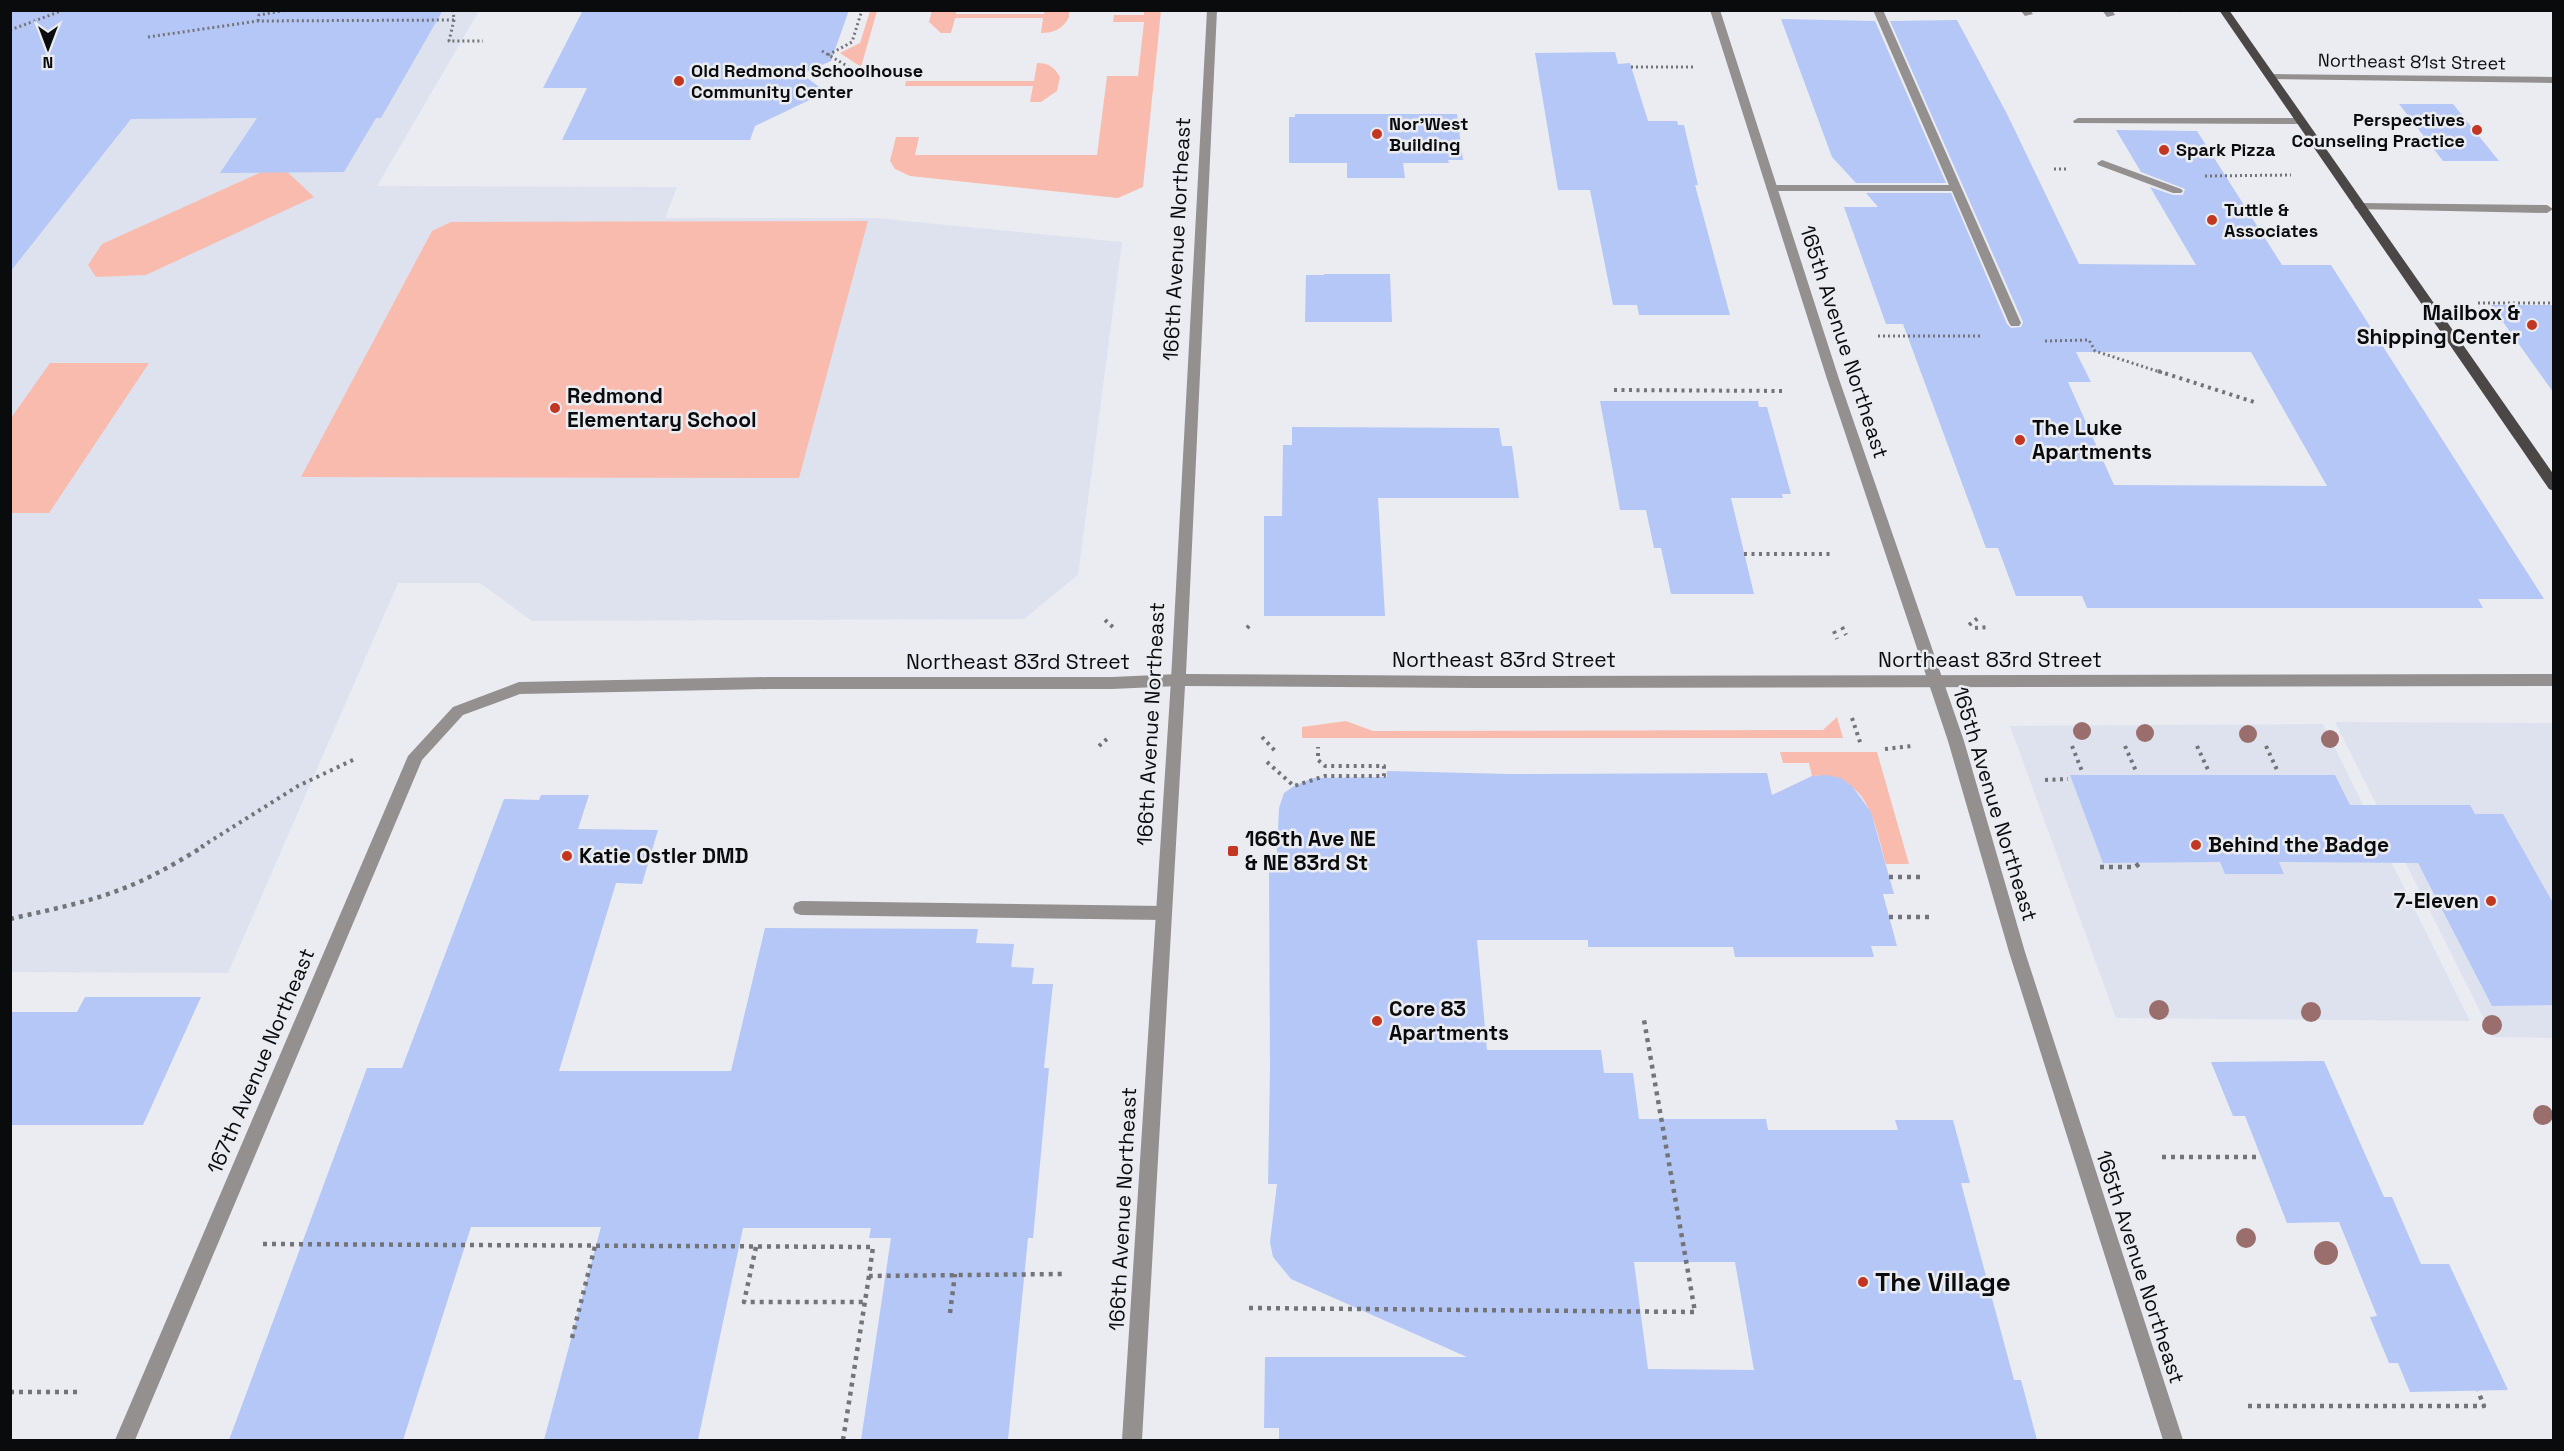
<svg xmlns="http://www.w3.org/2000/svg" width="2564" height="1451" font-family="'Space Grotesk',sans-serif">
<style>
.built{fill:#dde2ee}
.green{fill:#fabbaf}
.building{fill:#b5c7f6;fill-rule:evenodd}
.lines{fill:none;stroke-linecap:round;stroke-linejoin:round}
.path-far2{stroke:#737478;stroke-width:3;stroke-dasharray:2 3;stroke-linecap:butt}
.path-far1{stroke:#737478;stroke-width:4;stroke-dasharray:3 4.5;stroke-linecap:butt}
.path{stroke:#737478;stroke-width:4.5;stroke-dasharray:4 5;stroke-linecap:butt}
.service{fill:#93908f;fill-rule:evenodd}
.minor{fill:#93908f;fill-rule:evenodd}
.tertiary{fill:#93908f;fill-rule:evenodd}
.primary{fill:#4b4746;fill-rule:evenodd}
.tree{fill:#9a6e6c}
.poi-dot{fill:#c23622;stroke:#eaecf1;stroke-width:2}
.labels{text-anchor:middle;stroke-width:5;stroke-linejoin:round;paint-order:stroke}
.far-street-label{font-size:18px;fill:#0a0b0d;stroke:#eaecf1}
.far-poi-label{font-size:18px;font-weight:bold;fill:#0a0b0d;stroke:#eaecf1;text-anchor:start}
.street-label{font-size:21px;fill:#0a0b0d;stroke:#eaecf1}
.poi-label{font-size:21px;font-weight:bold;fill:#0a0b0d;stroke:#eaecf1;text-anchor:start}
.near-poi-label{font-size:26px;font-weight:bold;fill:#0a0b0d;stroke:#eaecf1;text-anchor:start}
</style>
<rect width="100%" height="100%" fill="#eaecf1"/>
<!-- built -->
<path class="built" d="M11,11H479L377,186L677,187L665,218H875L1122,242L1078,575L1024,619L532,621L480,583H398L228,973L11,972Z
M2335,722L2553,723V1038L2493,1037Z
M2323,724L2470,1021L2116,1018L2010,726Z"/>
<!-- green -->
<path class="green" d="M932,10L956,11V14H1044L1045,11L1069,10V17C1063,29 1054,33 1041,33L1043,18H955L951,33H941L929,22Z
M870,11H877L861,67L840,53L860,43Z
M1144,11H1161L1143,187L1118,198L910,176L895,169L890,161L896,137H919L915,155H1097L1107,76H1138L1144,22H1113L1114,15H1144Z
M1037,63C1049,63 1054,67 1060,77L1057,91L1041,102H1030L1033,86H905L906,81H1034Z
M279,164L314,197L146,275L96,277L88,265L102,244Z
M868,221L799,478L301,477L432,231L451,222Z
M50,363H149L49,513H11V418Z
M1837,717L1843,738H1302V727L1346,721L1373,731L1823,730Z
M1780,752H1877L1909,864H1886C1874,821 1868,773 1812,776L1809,763H1783Z"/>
<!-- building -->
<path class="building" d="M10,10H443L381,118H376L344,172L220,173L257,118L131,119L10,272Z
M583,10H849L831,61L802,74L826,92L755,126L750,140H562L587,88H543Z
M1781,19L1875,21L1946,183H1856L1832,157Z
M1957,20L2007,114L2079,264L2196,265L2150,187L2173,195H2183L2185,189L2141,172L2116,130L2197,131L2282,265H2331L2544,599H2478L2483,608H2087L2082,596H2016L1998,548H1986L1903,324H1886L1844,207H1878L1866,193H1951L2007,324L2011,328L2021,327L2023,322L1890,21ZM2076,352H2251L2327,486L2114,485L2068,382H2091Z
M1615,52L1618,64L1630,63L1648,121H1677L1678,125H1684L1698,185H1695L1730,315H1639L1637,305H1613L1590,190H1558L1535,53Z
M2399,104H2453L2499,161H2443Z
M1295,114H1457L1463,160H1448L1449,163H1403L1405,178H1347V163H1289V117H1295Z
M1324,274H1390L1392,322H1305L1306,275H1324Z
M2491,305H2553V392Z
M1600,401H1758L1759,407H1767L1791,494H1782L1783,498H1731L1754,594H1671L1661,548H1654L1646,510H1620Z
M1292,427L1499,428L1502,446H1512L1519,498H1378L1385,616H1264V516H1282L1283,445H1292Z
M1387,771L1510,774L1767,773L1772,795L1812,776L1826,775L1841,778L1852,786L1871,812L1894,894H1883L1897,946H1871L1874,957H1735L1733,947H1588V940H1477L1487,1050H1601L1604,1073H1633L1639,1119H1766L1768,1130H1898L1895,1120H1953L1970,1183H1961L2014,1380H2021L2037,1440H1279V1428H1264L1265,1357H1467L1291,1279L1273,1257L1270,1242L1277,1184H1268L1270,1069L1269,871H1276L1279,808L1284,793L1294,786L1313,778L1387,777ZM1634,1262H1735L1754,1370L1648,1369Z
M2070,775H2335L2350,805H2470L2475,814H2503L2553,903V1005L2492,1006L2418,863L2279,862L2284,874H2225L2220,862L2103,863Z
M541,795H589L578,829L658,830L642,884L616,883L559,1071H731L765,928L978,929L976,943L1014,944L1011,967L1034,968L1032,984H1053L1044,1068H1049L1033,1238H1028L1008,1440H861L891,1238H869L871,1228H743L698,1440H544L601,1227H471L403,1440H229L367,1068H402L504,799L539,800Z
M85,997H201L143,1125H10V1012H77Z
M2324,1061L2384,1197H2392L2421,1264H2449L2508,1390L2410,1392L2398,1363H2389L2370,1317L2377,1316L2339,1222L2287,1223L2245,1116H2233L2211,1062Z"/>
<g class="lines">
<!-- path-far2 -->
<path class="path-far2" d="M453,10L454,20L449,41H483
M2181,10L2182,13
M258,21L259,15L287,10
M10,30L64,10
M148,37L258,21L454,20
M822,51L867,78
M828,55L852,42L862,10
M1631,67H1693
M2054,169H2069
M2205,176L2291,175
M2478,303H2554
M1878,336H1983
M2045,341L2089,340L2095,351L2163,373"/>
<!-- path-far1 -->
<path class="path-far1" d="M2158,371L2254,402
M1614,390L1786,391
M1744,554H1833
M1105,620L1116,630
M1969,625L1978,618
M1842,627L1846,635
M1247,628L1250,625
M1975,628L1989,627
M1834,631L1837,639
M1852,718L1861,745
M1262,737L1277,753
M1099,746L1108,738
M2072,746L2082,771
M2125,746L2136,771
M2197,746L2209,772
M2266,746L2278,772
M1885,749L1912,746
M1267,762L1294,786L1325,776H1384V766H1325L1318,760V747
M2045,780L2068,779
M201,847L298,786L355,759"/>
<!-- path -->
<path class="path" d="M2100,867H2135L2140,863
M1889,877H1923
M1889,917H1934
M10,919C48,910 86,903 122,889C151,878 178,862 204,846
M2162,1157H2261
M263,1244L873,1247L869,1276L1063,1274
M756,1247L744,1302H865
M1249,1308L1695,1312L1644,1020
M950,1313L955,1274
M572,1338L595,1246
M10,1392H80
M2248,1406H2484L2478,1391
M843,1440L869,1276"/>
<!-- service -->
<path class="service" d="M1873,10H1883L2021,323L2019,326H2011L2009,323L1952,191H1772L1766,188L1772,185H1949Z
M2020,10H2030L2033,14L2025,16Z
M2102,10H2112L2115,15L2107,17Z
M2078,118H2301L2306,121L2301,124L2074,123L2073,121Z
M2102,160L2181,189L2183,191L2181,193H2173L2098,165L2097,163Z
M2360,203L2547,205L2553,209L2547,213L2356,209L2354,207Z
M801,901L1164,906L1170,908L1172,913L1170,918L1164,920L801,915L795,913L793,908L795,903Z"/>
<!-- minor -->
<path class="minor" d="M1710,10H1720L1839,379L1964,741L2025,952L2183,1440H2163L2009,952L1948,741L1827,379Z
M2271,74L2554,77V83L2267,79V75Z
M1178,674L1183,676L1185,680L1183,684L1178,686L1112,689H769L520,694L463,715L422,760L135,1440H115L408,756L453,707L519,682L769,677H1112Z"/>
<!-- tertiary -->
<path class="tertiary" d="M1207,10H1217L1186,674L1474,676L2554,674V686L1474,688L1185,686L1142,1440H1122L1171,680Z"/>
<!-- primary -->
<path class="primary" d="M2219,10H2229L2554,475V491L2549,489Z"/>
</g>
<!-- trees -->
<g class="tree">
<circle cx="2082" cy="731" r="9"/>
<circle cx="2145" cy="733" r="9"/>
<circle cx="2248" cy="734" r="9"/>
<circle cx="2330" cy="739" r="9"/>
<circle cx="2159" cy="1010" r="10"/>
<circle cx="2311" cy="1012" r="10"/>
<circle cx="2492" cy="1025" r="10"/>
<circle cx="2543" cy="1115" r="10"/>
<circle cx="2246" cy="1238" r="10"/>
<circle cx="2326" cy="1253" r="12"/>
</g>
<!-- markers -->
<g class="poi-dot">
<circle cx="679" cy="81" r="6"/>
<circle cx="2477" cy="130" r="6"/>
<circle cx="1377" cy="134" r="6"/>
<circle cx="2164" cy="150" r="6"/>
<circle cx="2212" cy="220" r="6"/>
<circle cx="2532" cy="325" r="6"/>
<circle cx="555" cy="408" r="6"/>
<circle cx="2020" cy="440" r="6"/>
<circle cx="2196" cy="845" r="6"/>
<rect x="1227" y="845" width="12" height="12" rx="3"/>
<circle cx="567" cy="856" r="6"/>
<circle cx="2491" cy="901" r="6"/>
<circle cx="1377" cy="1021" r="6"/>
<circle cx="1863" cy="1282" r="6"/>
</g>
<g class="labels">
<!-- far-street labels -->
<g class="far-street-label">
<text transform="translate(2412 62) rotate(1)" y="6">Northeast 81st Street</text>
</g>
<!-- far-poi labels -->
<g class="far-poi-label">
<text x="691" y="77">Old Redmond Schoolhouse<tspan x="691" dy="21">Community Center</tspan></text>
<text x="2465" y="126" text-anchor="end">Perspectives<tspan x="2465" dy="21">Counseling Practice</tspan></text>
<text x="1389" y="130">Nor'West<tspan x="1389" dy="21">Building</tspan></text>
<text x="2176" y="156">Spark Pizza</text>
<text x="2224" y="216">Tuttle &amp;<tspan x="2224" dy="21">Associates</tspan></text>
</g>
<!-- street labels -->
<g class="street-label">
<text transform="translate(1177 239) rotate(-87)" y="7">166th Avenue Northeast</text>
<text transform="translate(1844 342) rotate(72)" y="7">165th Avenue Northeast</text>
<text x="1504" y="667">Northeast 83rd Street</text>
<text x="1990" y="667">Northeast 83rd Street</text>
<text x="1018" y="669">Northeast 83rd Street</text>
<text transform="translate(1151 724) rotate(-87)" y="7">166th Avenue Northeast</text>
<text transform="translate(1995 804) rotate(73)" y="7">165th Avenue Northeast</text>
<text transform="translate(261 1061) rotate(-67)" y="7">167th Avenue Northeast</text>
<text transform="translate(1123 1209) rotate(-87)" y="7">166th Avenue Northeast</text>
<text transform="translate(2140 1267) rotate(72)" y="7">165th Avenue Northeast</text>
</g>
<!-- poi labels -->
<g class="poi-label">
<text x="2520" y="320" text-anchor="end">Mailbox &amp;<tspan x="2520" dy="24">Shipping Center</tspan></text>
<text x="567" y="403">Redmond<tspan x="567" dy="24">Elementary School</tspan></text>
<text x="2032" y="435">The Luke<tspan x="2032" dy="24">Apartments</tspan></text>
<text x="1245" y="846">166th Ave NE<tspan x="1245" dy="24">&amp; NE 83rd St</tspan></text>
<text x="2208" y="852">Behind the Badge</text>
<text x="579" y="863">Katie Ostler DMD</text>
<text x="2479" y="908" text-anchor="end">7-Eleven</text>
<text x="1389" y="1016">Core 83<tspan x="1389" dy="24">Apartments</tspan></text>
</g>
<!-- near-poi labels -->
<g class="near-poi-label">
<text x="1875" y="1291">The Village</text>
</g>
</g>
<!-- border -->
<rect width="2564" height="1451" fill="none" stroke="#0a0b0d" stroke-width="24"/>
<!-- north arrow -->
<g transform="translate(48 48) rotate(180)" stroke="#eaecf1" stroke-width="4.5" paint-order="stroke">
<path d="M0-4.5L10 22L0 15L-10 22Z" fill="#0a0b0d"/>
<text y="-9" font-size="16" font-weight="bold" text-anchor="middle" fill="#0a0b0d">N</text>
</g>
</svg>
